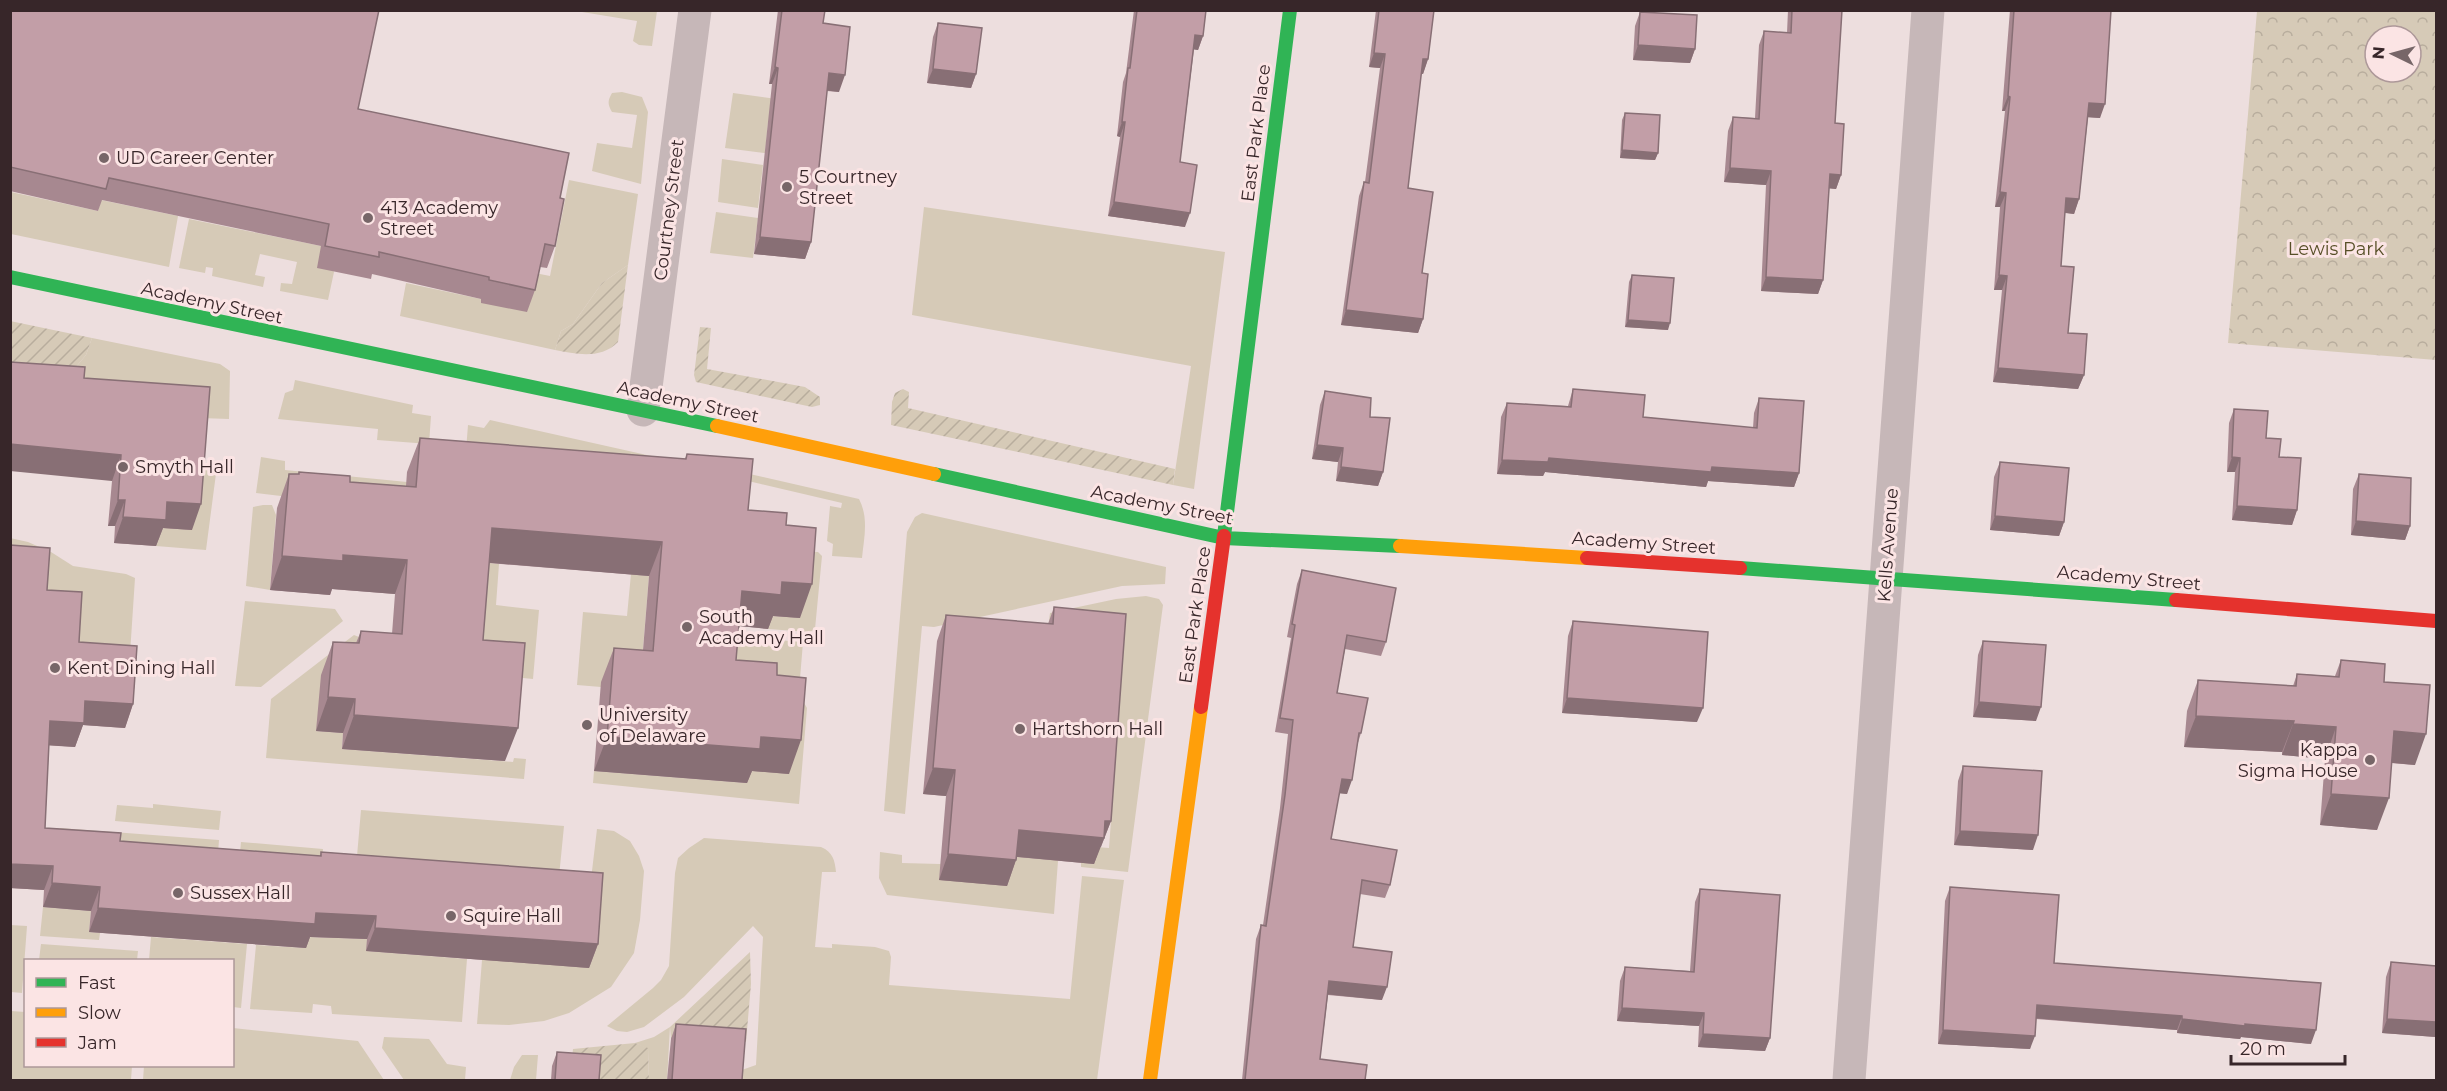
<svg xmlns="http://www.w3.org/2000/svg" width="2447" height="1091" font-family="Montserrat,sans-serif">
<style>
.grass{fill:#d6cab7}
.forest{fill:url(#forest-crowns);fill-rule:evenodd}
.garden{fill:url(#garden-furrows)}
.lines{fill:none;stroke-linecap:round;stroke-linejoin:round}
.street{stroke:#c6b7b8;stroke-width:33}
.fast{stroke:#30b455;stroke-width:14}
.slow{stroke:#ff9f0a;stroke-width:14}
.jam{stroke:#e5322d;stroke-width:14}
.wall{fill:#a78890}
.shaded-wall{fill:#886f75}
.building{fill:#c29ea7;stroke:#886f75;stroke-width:1.5}
.poi-dot{fill:#776668;stroke:#fbe4e4;stroke-width:2}
.labels{text-anchor:middle;stroke-width:6;stroke-linejoin:round;paint-order:stroke}
.street-label{font-size:18px;fill:#372629;stroke:#fbe4e4}
.poi-label{font-size:18px;fill:#372629;stroke:#fbe4e4;text-anchor:start}
.park-label{font-size:18px;fill:#574f27;stroke:#fbe4e4}
</style>
<defs>
<pattern id="forest-crowns" width="20" height="18" patternUnits="userSpaceOnUse" patternTransform="scale(1.5)"><rect width="20" height="18" fill="#d6cab7"/><path d="M2 6a3 3 0 1 1 6 0M12 15a3 3 0 1 1 6 0" fill="none" stroke="#b8ad9d"/></pattern>
<pattern id="garden-furrows" width="10" height="10" patternUnits="userSpaceOnUse" patternTransform="scale(1.5)"><rect width="10" height="10" fill="#d6cab7"/><path d="M-1 1l2-2M0 10L10 0M9 11l2-2" fill="none" stroke="#b8ad9d"/></pattern>
</defs>
<rect width="100%" height="100%" fill="#eddede"/>
<!-- grass -->
<path class="grass" d="M576,11H657L652,46L639,45L633,41L637,21Z
M622,92L642,97L648,112L641,184L592,171L597,143L632,148L637,115L612,112C607,104 608,100 612,93Z
M733,93L821,105L768,122L765,153L725,148Z
M722,159L763,165L758,208L718,202Z
M569,180L638,194L628,265L602,283L573,324L561,331L555,350L400,316L406,283L481,299V302L535,273L550,276Z
M11,192L98,211L101,200L178,216L169,267L11,234Z
M924,207L1225,252L1194,489L1173,485L1191,366L912,315Z
M716,212L758,218L753,258L710,253Z
M189,219L321,246L334,272L328,300L280,291L281,283L292,284L297,262L260,254L255,275L265,277L263,287L212,276L213,268L206,267L205,273L179,268Z
M92,338L220,364L230,371L229,419L200,418L65,380L86,355Z
M295,380L413,405L412,413L431,416L429,444L377,440L378,429L278,419L285,393L293,390Z
M490,420L696,466L697,462L859,499C869,518 864,538 862,558L832,556L833,544L827,541L830,506L841,508L842,503L744,480L464,476L468,425L484,428Z
M261,457L285,461V470L407,482L404,521L339,503L256,493Z
M197,464L217,466L206,550L156,546L158,528Z
M263,505H272L276,515L270,590L246,586L253,507Z
M922,513L1166,567L1165,584L1122,586L934,627L922,626L905,814L884,811L907,532L915,517Z
M10,538L28,542L51,552L73,566L126,574L135,578L129,669L70,666L11,570Z
M793,551L818,552L822,556L815,629L810,632L768,629L770,616L800,617Z
M480,562L499,564L496,605L539,610L533,679L471,673Z
M631,574L649,576L640,685L601,682V687L577,685L583,612L627,616Z
M1146,596L1159,599L1163,605L1128,872L1081,867V863L1096,847L1109,848L1111,821L1099,820L1048,628L1050,613L1116,599Z
M245,601L335,609L343,621L261,687L235,686Z
M354,635L369,641L316,731L343,733L342,749L513,762L514,758L526,759L524,779L266,758L271,699Z
M729,636L803,642L799,691L724,685Z
M803,701L807,708L799,804L593,783L594,771L747,783L748,771Z
M153,804L221,811L219,830L115,821L117,805L153,808Z
M361,810L564,826L558,887L355,879Z
M60,828L219,840L217,867L58,853Z
M597,829L614,831L630,841L639,856L644,871L640,920L634,953L611,987L569,1013L544,1021L509,1025L477,1024L482,960L589,896Z
M1011,835L1058,861L1054,914L887,895L879,878L880,852L902,855V863L940,864Z
M704,838L821,847C833,852 835,861 836,872H822L815,947L832,948V944L875,947L889,951L891,957L889,985L1070,999L1082,876L1124,880L1097,1080H739V1071L756,1065L763,937L753,926L684,997L644,1027L627,1032L617,1031L607,1026L653,988L661,980L669,966L675,873L678,858L689,848Z
M241,842L323,849L320,877L238,874Z
M43,907L91,911L89,932L100,933L99,940L40,936Z
M10,925L27,926L22,993L11,992Z
M151,937L247,944L241,1008L233,1007L232,960H149Z
M307,937L367,939V951L467,959L462,1022L332,1014L331,1006L313,1004L312,1013L250,1009L256,945L306,948Z
M41,944L138,951L137,960H39Z
M11,1011L25,1012L26,1066H132L131,1080H11Z
M670,1027L667,1080H649L648,1049L635,1043L654,1037Z
M233,1028L358,1041L384,1080H143L144,1066H232Z
M384,1037L429,1039L447,1064L466,1067L465,1080H404L382,1048Z
M522,1055H538L536,1080H510L514,1067Z"/>
<!-- forest -->
<path class="forest" d="M2257,11H2436V360L2228,343ZM2375,36H2411V72H2375Z"/>
<!-- garden -->
<path class="garden" d="M628,265L618,342C600,360 576,354 555,350L561,331L573,324L602,283Z
M10,321L92,338L86,355L65,380L11,389Z
M700,327L711,328L707,369L805,387L820,397V405L812,407L696,382L694,375Z
M903,389L909,392L908,408L1175,469L1173,485L891,425L892,402L895,393Z
M750,952L751,984L746,1042L671,1039L670,1027Z
M635,1043L648,1048L649,1080H595L571,1067L573,1049Z"/>
<g class="lines">
<!-- street -->
<path class="street" d="M643,410L695,10
M1849,1080L1928,10"/>
<!-- fast -->
<path class="fast" d="M10,277L717,426
M934,474L1224,538L1400,546
M1224,536L1290,10
M1740,568L2176,600"/>
<!-- slow -->
<path class="slow" d="M717,426L934,474
M1400,546L1587,558
M1150,1080L1201,707"/>
<!-- jam -->
<path class="jam" d="M1587,558L1740,568
M2176,600L2436,621
M1201,707L1224,536"/>
</g>
<!-- wall -->
<path class="wall" d="M10,10L358,109L560,198L555,246L547,268L540,267L535,290L527,312L481,303V299L372,274L371,279L317,268L321,246L102,200L98,211L10,191Z
M778,10H825L823,23L839,92L827,91L811,242L805,259L754,254L772,84H769Z
M1134,10H1206L1203,36L1198,50L1194,49L1180,162L1185,227L1108,216L1120,137L1117,136L1123,82L1126,73Z
M1376,10H1434L1428,59L1423,74L1421,73L1408,188L1422,273L1423,319L1418,333L1341,325L1359,196L1364,182H1365L1380,68L1369,67Z
M1788,10H1842L1835,123L1841,175L1836,189L1829,188L1823,280L1818,294L1761,291L1766,185L1724,182L1728,131L1733,117L1755,118L1759,45L1764,31L1787,33Z
M2010,10H2111L2100,118L2088,117L2079,199L2074,214L2065,213L2061,266L2068,333L2084,375L2078,389L1993,382L2002,290H1994L2000,207H1995L2005,111H2002Z
M1640,12L1695,49L1690,63L1633,60L1635,26Z
M938,23L976,74L971,88L927,83L933,37Z
M1625,113L1658,153L1655,160L1620,158L1622,120Z
M1632,275L1668,330L1625,327L1629,282Z
M84,378L192,530L163,528L156,546L114,543L115,526H108L112,481Z
M1573,389L1643,417L1753,428L1754,413L1759,398L1799,473L1794,487L1708,481L1706,487L1545,472L1543,476L1497,474L1501,417L1507,403L1568,406Z
M1325,391L1370,417L1383,472L1378,486L1336,481L1338,462L1312,459L1320,405Z
M2234,409L2266,438L2279,457L2297,510L2292,525L2232,520L2235,472H2227L2229,423Z
M420,438L685,459L687,454L748,510L786,525L800,618L773,616L768,629L739,626L736,660L777,675L789,774L752,771L747,783L594,771L601,682L614,648L643,650L649,576L489,563L483,640L505,761L342,749L343,733L316,731L321,675L333,642L356,643L361,631L392,634L395,594L332,589L330,595L270,590L277,508L289,474H298L299,472L350,482L406,486L407,472Z
M2000,462L2064,522L2059,536L1990,530L1994,477Z
M2359,474L2410,526L2405,540L2351,535L2353,489Z
M10,545L50,548L47,590L82,592L79,642L137,646L133,704L125,728L83,725L75,747L49,745L45,828L121,833L120,841L320,856L321,852L603,873L598,944L589,968L366,951L367,939L310,937L306,948L89,932L91,911L43,907L44,890L10,888Z
M1302,570L1386,642L1381,656L1345,649L1337,693L1361,733L1357,746L1347,794L1339,793L1331,839L1390,885L1385,898L1360,894L1353,947L1382,1000L1328,995L1320,1059L1365,1080H1242L1256,939L1261,925H1263L1280,808L1288,734L1275,732L1291,638L1287,637L1297,584Z
M1054,607L1111,821L1101,847H1100L1094,864L1017,857L1007,886L939,880L946,796L923,794L937,641L946,615L1048,624Z
M1573,621L1697,722L1562,713L1568,636Z
M1983,641L2036,721L1973,717L1978,655Z
M2341,660L2384,682L2415,765L2391,763L2377,830L2320,825L2325,759L2282,755V752L2184,747L2187,711L2198,680L2293,686L2297,674L2335,676Z
M1963,766L2033,850L1954,845L1958,781Z
M1950,887L2054,963L2311,1044L2241,1037L2240,1039L2177,1033V1030L2036,1019L2030,1049L1938,1044L1945,901Z
M1700,889L1770,1038L1765,1051L1698,1047L1699,1026L1617,1021L1620,981L1625,967L1690,971L1695,902Z
M2391,962L2436,966V1037L2382,1033L2386,977Z
M676,1024L742,1080H667L671,1039Z
M557,1052L599,1080H551L552,1066Z"/>
<!-- shaded-wall -->
<path class="shaded-wall" d="M1195,35L1203,36L1198,50L1190,49Z
M1638,45L1695,49L1690,63L1633,60Z
M1374,53L1385,54L1380,68L1369,67Z
M1423,59H1428L1423,74L1418,73Z
M775,67L778,68L772,84H769Z
M933,69L976,74L971,88L927,83Z
M829,73L845,75L839,92L823,90Z
M2008,96L2010,97L2005,111H2002Z
M2089,103L2105,104L2100,118L2084,117Z
M1122,122H1125L1120,137L1117,136Z
M1622,150L1658,153L1655,160L1620,158Z
M1730,168L1771,171L1766,185L1724,182Z
M1830,174L1841,175L1836,189L1825,188Z
M2000,192L2006,193L2000,207H1995Z
M2066,198L2079,199L2074,214L2060,212Z
M1114,202L1190,213L1185,227L1108,216Z
M760,237L811,242L805,259L754,254Z
M1999,275L2007,276L2002,290H1994Z
M1766,277L1823,280L1818,294L1761,291Z
M1346,310L1423,319L1418,333L1341,325Z
M1628,320L1670,323L1668,330L1625,327Z
M1998,368L2084,375L2078,389L1993,382Z
M10,444L121,455L112,481L10,471Z
M1317,445L1343,448L1338,462L1312,459Z
M2232,457L2240,458L2235,472H2227Z
M1549,458L1712,467L1799,473L1794,487L1708,481L1706,487L1545,472L1543,476L1497,474L1502,460Z
M1341,467L1383,472L1378,486L1336,481Z
M118,500H125L115,526H108Z
M167,502L201,504L192,530L163,528L156,546L114,543L123,517Z
M2237,506L2297,510L2292,525L2232,520Z
M1995,516L2064,522L2059,536L1990,530Z
M2356,521L2410,526L2405,540L2351,535Z
M492,528L662,542L649,576L480,562Z
M343,555L407,560L395,594L332,589L330,595L270,590L282,556Z
M782,582L812,584L800,618L773,616L768,629L730,625L742,591Z
M328,697L355,699L343,733L316,731Z
M1567,698L1703,708L1697,722L1562,713Z
M85,701L133,704L125,728L83,725L75,747L42,745L50,721Z
M1979,702L2041,707L2036,721L1973,717Z
M354,715L518,728L505,761L342,749Z
M2196,716L2294,721L2282,752L2184,747Z
M2293,724L2336,727L2325,759L2282,755Z
M2394,731L2426,734L2415,765L2383,762Z
M607,737H761L801,740L789,774L752,771L747,783L594,771Z
M933,768L955,770L946,796L923,794Z
M1342,779L1352,780L1347,794L1337,793Z
M2331,794L2389,798L2377,830L2320,825Z
M1105,821H1111L1094,864L1009,856L1019,830Z
M1960,831L2038,835L2033,850L1954,845Z
M948,854L1016,860L1007,886L939,880Z
M10,864L53,866L44,890L10,888Z
M52,883L100,887L91,911L43,907Z
M98,908L316,913L376,916L367,939L310,937L306,948L89,932Z
M375,928L598,944L589,968L366,951Z
M1329,981L1387,987L1382,1000L1324,994Z
M2037,1005L2182,1016L2177,1030L2032,1018Z
M1622,1008L1704,1013L1699,1026L1617,1021Z
M2182,1019L2245,1024L2316,1030L2311,1044L2241,1037L2240,1039L2177,1033Z
M2387,1019L2436,1022V1037L2382,1033Z
M1943,1030L2035,1036L2030,1049L1938,1044Z
M1703,1034L1770,1038L1765,1051L1698,1047Z"/>
<!-- building -->
<path class="building" d="M10,10H379L358,109L569,153L560,198L564,199L555,246L545,244L535,290L489,280V277L379,252V257L325,246L329,224L109,178L106,189L10,167Z
M782,10H825L823,23L850,27L845,75L829,73L811,242L760,237L778,68L775,67Z
M1137,10H1206L1203,36L1195,35L1180,162L1197,165L1190,213L1114,202L1125,122H1122L1128,68H1130Z
M1379,10H1434L1428,59H1423L1408,188L1433,192L1422,273L1428,274L1423,319L1346,310L1364,182L1369,183L1385,54L1374,53Z
M1792,10H1842L1835,123L1844,124L1841,175L1830,174L1823,280L1766,277L1771,171L1730,168L1733,117L1759,119L1764,31L1791,33Z
M2014,10H2111L2105,104L2089,103L2079,199L2066,198L2061,266L2074,267L2068,333L2087,334L2084,375L1998,368L2007,276L1999,275L2006,193L2000,192L2010,97L2008,96Z
M1640,12L1697,15L1695,49L1638,45Z
M938,23L982,28L976,74L933,69Z
M1625,113L1660,115L1658,153L1622,150Z
M1632,275L1674,278L1670,323L1628,320Z
M10,362L85,367L84,378L210,387L201,504L167,502L166,520L123,517L125,500H118L121,455L10,444Z
M1573,389L1645,395L1643,417L1757,428L1759,398L1804,401L1799,473L1712,467L1711,472L1549,458L1548,462L1502,460L1507,403L1571,407Z
M1325,391L1371,398L1370,417L1390,418L1383,472L1341,467L1343,448L1317,445Z
M2234,409L2268,411L2266,438L2281,439L2279,457L2301,458L2297,510L2237,506L2240,458L2232,457Z
M420,438L686,459L687,454L753,459L748,510L787,513L786,525L816,528L812,584L782,582L781,595L742,591L736,660L777,663V675L806,678L801,740L761,737L760,749L607,737L614,648L653,651L662,542L492,528L483,640L525,643L518,728L354,715L355,699L328,697L333,642L359,643L361,631L402,634L407,560L343,555V561L282,556L289,474H299V472L350,476V482L416,487Z
M2000,462L2069,468L2064,522L1995,516Z
M2359,474L2411,478L2410,526L2356,521Z
M10,545L50,548L47,590L82,592L79,642L137,646L133,704L85,701L84,723L50,721L45,828L121,833L120,841L321,856V852L603,873L598,944L375,928L376,916L316,913L315,924L98,908L100,887L52,883L53,866L10,864Z
M1302,570L1396,588L1386,642L1347,635L1337,693L1368,698L1361,733H1359L1352,780L1342,779L1331,839L1397,850L1390,885L1362,880L1353,947L1392,952L1387,987L1329,981L1320,1059L1367,1065L1365,1080H1245L1261,925L1266,926L1285,795L1293,720L1280,718L1295,625L1292,624Z
M1054,607L1126,614L1111,821H1105L1104,838L1019,830L1016,860L948,854L955,770L933,768L946,615L1053,624Z
M1573,621L1708,632L1703,708L1567,698Z
M1983,641L2046,645L2041,707L1979,702Z
M2341,660L2385,664L2384,682L2430,685L2426,734L2394,731L2389,798L2331,794L2336,727L2293,724L2294,721L2196,716L2198,680L2296,686L2297,674L2339,677Z
M1963,766L2042,771L2038,835L1960,831Z
M1950,887L2059,895L2054,963L2321,983L2316,1030L2245,1024V1026L2182,1019V1016L2037,1005L2035,1036L1943,1030Z
M1700,889L1780,895L1770,1038L1703,1034L1704,1013L1622,1008L1625,967L1694,972Z
M2391,962L2436,966V1022L2387,1019Z
M676,1024L746,1029L742,1080H672Z
M557,1052L601,1055L599,1080H555Z"/>
<!-- markers -->
<g class="poi-dot">
<circle cx="104" cy="158" r="6"/>
<circle cx="787" cy="187" r="6"/>
<circle cx="368" cy="218" r="6"/>
<circle cx="123" cy="467" r="6"/>
<circle cx="687" cy="627" r="6"/>
<circle cx="55" cy="668" r="6"/>
<circle cx="587" cy="725" r="6"/>
<circle cx="1020" cy="729" r="6"/>
<circle cx="2370" cy="760" r="6"/>
<circle cx="178" cy="893" r="6"/>
<circle cx="451" cy="916" r="6"/>
</g>
<g class="labels">
<!-- street labels -->
<g class="street-label">
<text transform="translate(1256 133) rotate(-83)" y="6">East Park Place</text>
<text transform="translate(669 210) rotate(-83)" y="6">Courtney Street</text>
<text transform="translate(212 303) rotate(12)" y="6">Academy Street</text>
<text transform="translate(688 402) rotate(12)" y="6">Academy Street</text>
<text transform="translate(1162 505) rotate(11)" y="6">Academy Street</text>
<text transform="translate(1644 543) rotate(4)" y="6">Academy Street</text>
<text transform="translate(1888 545) rotate(-86)" y="6">Kells Avenue</text>
<text transform="translate(2129 578) rotate(5)" y="6">Academy Street</text>
<text transform="translate(1195 615) rotate(-82)" y="6">East Park Place</text>
</g>
<!-- poi labels -->
<g class="poi-label">
<text x="116" y="164">UD Career Center</text>
<text x="799" y="183">5 Courtney<tspan x="799" dy="21">Street</tspan></text>
<text x="380" y="214">413 Academy<tspan x="380" dy="21">Street</tspan></text>
<text x="135" y="473">Smyth Hall</text>
<text x="699" y="623">South<tspan x="699" dy="21">Academy Hall</tspan></text>
<text x="67" y="674">Kent Dining Hall</text>
<text x="599" y="721">University<tspan x="599" dy="21">of Delaware</tspan></text>
<text x="1032" y="735">Hartshorn Hall</text>
<text x="2358" y="756" text-anchor="end">Kappa<tspan x="2358" dy="21">Sigma House</tspan></text>
<text x="190" y="899">Sussex Hall</text>
<text x="463" y="922">Squire Hall</text>
</g>
<!-- park labels -->
<g class="park-label">
<text x="2336" y="255">Lewis Park</text>
</g>
</g>
<!-- border -->
<rect width="2447" height="1091" fill="none" stroke="#372629" stroke-width="24"/>
<!-- legend -->
<rect x="24" y="959" width="210" height="108" fill="#fbe4e4" stroke="#ad9899" stroke-width="1.5"/>
<rect x="36" y="978" width="30" height="9" fill="#30b455" stroke="#ad9899" stroke-width="1.5"/>
<text x="78" y="989" font-size="18" fill="#372629">Fast</text>
<rect x="36" y="1008" width="30" height="9" fill="#ff9f0a" stroke="#ad9899" stroke-width="1.5"/>
<text x="78" y="1019" font-size="18" fill="#372629">Slow</text>
<rect x="36" y="1038" width="30" height="9" fill="#e5322d" stroke="#ad9899" stroke-width="1.5"/>
<text x="78" y="1049" font-size="18" fill="#372629">Jam</text>
<!-- north arrow -->
<g transform="translate(2393 54) rotate(275)"><circle r="28" fill="#fbe4e4" stroke="#ad9899" stroke-width="1.5"/>
<path d="M0-4.5L10 22L0 15L-10 22Z" fill="#776668"/>
<text y="-9" font-size="16" font-weight="bold" text-anchor="middle" fill="#372629">N</text>
</g>
<!-- scale -->
<path d="M2231 1055v9h114v-9" fill="none" stroke="#372629" stroke-width="3"/>
<text x="2240" y="1055" font-size="18" fill="#372629" stroke="#fbe4e4" stroke-width="4.5" paint-order="stroke">20 m</text>
</svg>
